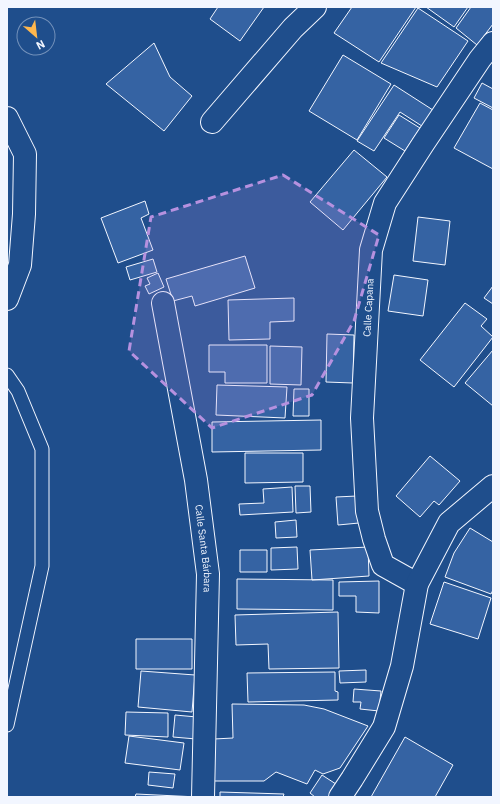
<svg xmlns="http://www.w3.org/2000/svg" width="500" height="804" font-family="'IBM Plex Sans',sans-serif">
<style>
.building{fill:#3563a3;stroke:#f2f6ff}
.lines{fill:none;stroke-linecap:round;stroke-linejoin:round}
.service-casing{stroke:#f2f6ff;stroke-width:15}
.minor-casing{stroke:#f2f6ff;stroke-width:24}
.service{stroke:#1f4e8c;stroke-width:13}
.minor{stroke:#1f4e8c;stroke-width:22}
.marked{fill:#b691df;fill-opacity:0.2;stroke:#b691df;stroke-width:3;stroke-dasharray:8 5;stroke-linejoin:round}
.labels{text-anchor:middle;stroke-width:3;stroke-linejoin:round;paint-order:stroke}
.street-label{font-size:10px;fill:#f2f6ff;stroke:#1f4e8c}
</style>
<rect width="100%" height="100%" fill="#1f4e8c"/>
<!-- building -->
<path class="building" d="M218,7H264L240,41L210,19Z
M352,7H416L379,62L334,33Z
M426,7H468L454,27Z
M471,7H493V24L477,45L456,28Z
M418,8L468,41L437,87L381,63Z
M154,43L170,77L192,96L164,131L106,84Z
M343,55L391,84L357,140L309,111Z
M482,83L493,89V108L474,98Z
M394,85L436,112L425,128L400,112L374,151L357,141Z
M480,103L493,110V169L454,148Z
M399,115L420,128L405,151L384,138Z
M354,150L387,177L343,230L310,202Z
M145,201L149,214L141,218L153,250L118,263L101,218Z
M418,217L450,221L445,265L413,261Z
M245,256L255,288L195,306L192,296L173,301L166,279Z
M153,259L157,272L130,280L126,267Z
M158,273L164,287L149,294L145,286L150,284L147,278Z
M394,275L428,280L423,316L388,311Z
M493,286V304L484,298Z
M294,298V321L270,322V339L229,340L228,300Z
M465,303L487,319L481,326L493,337L454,387L420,360Z
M327,334L354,335L353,383L326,382Z
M209,345H267V383H225V372H209Z
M270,346L302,347L301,385L270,384Z
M493,350V406L465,383Z
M217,385L287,387L285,418L216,415Z
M294,389H309V416H293Z
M321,420V450L212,452V422Z
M245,453H303V482L245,483Z
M430,456L460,481L439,505L434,501L420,517L396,496Z
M295,486H310L311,512L296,513Z
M292,487L293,512L240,515L239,504L264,503L263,489Z
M357,496L359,523L338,525L336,497Z
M296,520L297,537L276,538L275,522Z
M470,528L493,542V590L491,594L445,577L454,553Z
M297,547L298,569L271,570V548Z
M368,547L369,576L312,580L310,550Z
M240,550H267V572H240Z
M237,579L333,580V610L237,609Z
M379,581V613L356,612V596H339V582Z
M444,582L491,598L478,639L430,624Z
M338,612L339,668L269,669L268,644L236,645L235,615Z
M136,639H192V669H136Z
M366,670V682L340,683L339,671Z
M141,671L195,675L192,712L138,707Z
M335,672V691L338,692V700L248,702L247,673Z
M354,689L381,691L379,711L360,709L361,702H353Z
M232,704L304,705L324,709L368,726L340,768L323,774L315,770L307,784L276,772L264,781H213L214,739L233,738Z
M126,712L168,713V737L125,735Z
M175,715L197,717L196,739L173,737Z
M129,736L184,743L180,770L125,763Z
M405,737L453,765L435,797H371Z
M149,772L175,774L173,788L148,785Z
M322,775L339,786L331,797H315L310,793Z
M220,792L284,794L283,797H220Z
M136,794L198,797H135Z"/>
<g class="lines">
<!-- service casing -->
<g class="service-casing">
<path id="service" d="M7,375L18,391L42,449V566L7,725"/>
</g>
<!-- minor casing -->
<g class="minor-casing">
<g id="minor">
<path d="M7,118L25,154L24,214L20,265L7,299"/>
<path d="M212,122L293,28L315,7"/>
<path id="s1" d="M163,303L196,480L208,574L203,797"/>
<path id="s2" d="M417,584L383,565L374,539L367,511L362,418L371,250L385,203L423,144L480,59L493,43"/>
<path d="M340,797L352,779L384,727L402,666L417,584L449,523L493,486"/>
</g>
</g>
<!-- service -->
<use href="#service" class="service"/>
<!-- minor -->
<use href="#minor" class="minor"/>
</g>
<!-- marked area -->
<path class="marked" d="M283,175L379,235L354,321L312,395L212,428L129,351L151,217Z"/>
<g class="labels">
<!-- street labels -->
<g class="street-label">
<text dy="4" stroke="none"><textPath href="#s2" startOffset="299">Calle Capana</textPath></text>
<text dy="4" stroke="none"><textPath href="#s1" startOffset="249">Calle Santa Bárbara</textPath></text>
</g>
</g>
<!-- border -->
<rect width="500" height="804" fill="none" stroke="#f2f6ff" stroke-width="16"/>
<!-- north arrow -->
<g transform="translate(36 36) rotate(152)"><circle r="19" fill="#1f4e8c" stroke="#7391ba"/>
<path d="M0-3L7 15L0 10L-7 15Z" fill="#ffb74d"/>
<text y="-6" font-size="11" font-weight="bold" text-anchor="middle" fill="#f2f6ff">N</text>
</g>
</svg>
